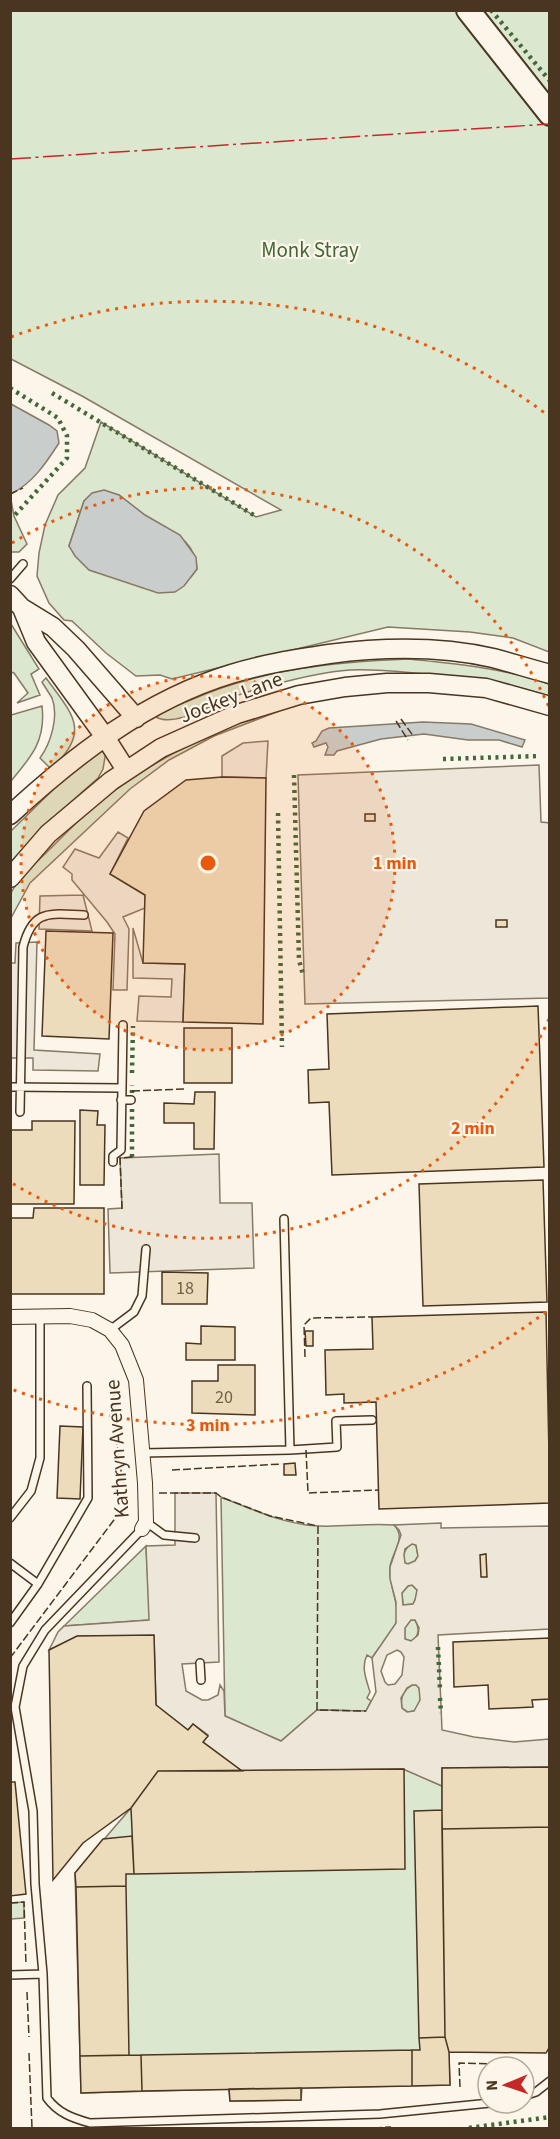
<svg xmlns="http://www.w3.org/2000/svg" width="560" height="2139" font-family="'Source Sans 3',sans-serif">
<style>
.green{fill:#dce7d0;stroke:#887966;stroke-width:1.5;fill-rule:evenodd}
.parking{fill:#ede7d9;stroke:#887966;stroke-width:1.5;fill-rule:evenodd}
.water{fill:#c9cecd;stroke:#887966;stroke-width:1.5}
.building{fill:#ecdcbc;stroke:#4a3520;stroke-width:1.5}
.lines{fill:none;stroke-linecap:round;stroke-linejoin:round}
.service-casing{stroke:#4a3520;stroke-width:10}
.minor-casing{stroke:#4a3520;stroke-width:16}
.tertiary-casing{stroke:#4a3520;stroke-width:21}
.primary-casing{stroke:#4a3520;stroke-width:26}
.service{stroke:#fbf6e9;stroke-width:7}
.minor{stroke:#fbf6e9;stroke-width:14}
.tertiary{stroke:#fbf6e9;stroke-width:18}
.primary{stroke:#fbf6e9;stroke-width:22}
.hedge{stroke:#436837;stroke-width:4.5;stroke-dasharray:3 4.5;stroke-linecap:butt}
.fence{stroke:#4a3520;stroke-width:1.5;stroke-dasharray:8 3;stroke-linecap:butt}
.power{stroke:#c62828;stroke-width:1.5;stroke-dasharray:21 4.5 3 4.5;stroke-linecap:butt}
.ring{fill:none;stroke:#e8590c;stroke-width:3;stroke-dasharray:3 6}
.labels{text-anchor:middle;stroke-width:4.5;stroke-linejoin:round;paint-order:stroke}
.number-label{font-size:18px;fill:#725f47}
.park-label{font-size:21px;fill:#436837;stroke:#fbf6e9}
.street-label{font-size:21px;fill:#4a3520;stroke:#fbf6e9}
.centre{fill:#e8590c;stroke:#fbf6e9;stroke-width:3}
.ring-label{font-size:18px;text-anchor:middle;font-weight:bold;fill:#e8590c;stroke:#fbf6e9;stroke-width:4.5;stroke-linejoin:round;paint-order:stroke}
</style>
<rect width="100%" height="100%" fill="#fbf6e9"/>
<!-- green -->
<path class="green" d="M10,11H549V652L513,638L470,632L388,627L172,679L160,675L136,676L106,653L72,621L64,620L49,603L37,576L39,553L45,525L58,495L85,468L101,422L256,517L281,510L82,396L11,359ZM119,495C128,502 137,510 146,516C169,531 195,538 197,569L191,577L69,546L84,501Z
M11,500L14,516L27,544L19,552H11Z
M11,624L39,669L31,674L40,695L17,703L28,693L14,673L11,672Z
M409,659C457,664 504,668 549,684V696C505,681 461,677 414,673C393,671 371,669 350,670C324,672 298,678 273,685C257,689 240,694 225,700C208,707 173,727 156,717C165,708 181,704 193,699C262,669 334,662 409,659Z
M46,678C74,716 91,731 51,769L40,758C51,743 59,716 52,698C49,693 45,687 42,682Z
M42,706C46,740 32,756 11,781V715Z
M279,711L214,736L169,760L130,789L30,883L11,918C11,910 8,897 12,891C21,875 37,862 49,850C70,829 90,808 114,791C157,758 226,724 279,711Z
M103,747L106,751L103,769L98,778L43,827L11,862V831L71,772Z
M221,1497C252,1509 285,1525 319,1526C344,1527 369,1523 394,1525C407,1538 392,1552 390,1567C388,1586 401,1605 396,1623C392,1637 379,1645 372,1658L367,1655C361,1667 366,1679 370,1692L367,1698L371,1701L366,1711L317,1710L281,1741L225,1716Z
M412,1544L416,1545L418,1556L415,1561L408,1564L405,1563C402,1556 405,1547 412,1544Z
M146,1546L150,1620L64,1626Z
M412,1585L417,1590V1596L413,1604L403,1605L402,1593L408,1586Z
M411,1620H415C420,1628 419,1637 411,1641L405,1639C404,1631 404,1625 411,1620Z
M412,1685H417C423,1693 421,1704 414,1711L408,1712L402,1708C400,1698 403,1690 412,1685Z
M404,1769L442,1786V1867L450,2085L302,2088L301,2100L230,2101L229,2089L81,2093L75,1873L131,1808L242,1771Z
M24,1902V1918L11,1919V1903Z"/>
<!-- parking -->
<path class="parking" d="M268,741L266,778L222,777V756L243,743Z
M539,765L541,822L550,823L549,998L305,1004L298,775Z
M118,832L128,838L110,874L145,895V908L123,917L129,929L127,990H113L115,934L107,922L72,880V874L63,867L75,849L99,858Z
M83,895L92,931L39,929L40,896Z
M133,928L143,963L185,964L183,1022L137,1021L139,996L171,997L172,979L133,978Z
M37,942L34,1050L100,1054L98,1071L33,1070V1058H11V963H15L16,943Z
M219,1154L220,1203H252L254,1268L110,1273L108,1209L122,1208L120,1158Z
M175,1493H216L219,1662L182,1664L186,1691L202,1700H208L218,1695L220,1685L224,1691L225,1716L281,1741L317,1710L366,1711L376,1692L372,1658L396,1623V1602L390,1579V1567L401,1535L399,1530L394,1525L441,1523V1528L549,1526V1629L438,1635L442,1730L474,1737L514,1742L549,1739V1767L442,1768V1786L403,1769L242,1771L203,1742L208,1735L193,1724L188,1730L156,1705L154,1636H78L49,1650L58,1632L64,1626L149,1620L146,1546L175,1545ZM412,1544L416,1545L418,1556L415,1561L408,1564L405,1563L404,1555L405,1549ZM412,1585L417,1590L415,1600L413,1604L403,1605L402,1593L408,1586ZM411,1620H415L419,1628L418,1635L411,1641L405,1639V1628ZM397,1650L401,1652L404,1657L402,1675L395,1684L388,1685L385,1682L381,1671L387,1655ZM412,1685H416L419,1688L420,1700L414,1711L407,1712L402,1708L401,1698L407,1688Z"/>
<!-- water -->
<path class="water" d="M11,404L49,425L57,431L59,443C46,463 33,483 11,494Z
M104,490L119,495L145,515L180,535L196,557L197,569L184,586L175,592L158,593L89,570L75,556L69,546L84,501L92,493Z
M423,722L471,724L525,740L522,747L499,740H468L424,734L381,739L337,751L334,755H325L328,747L326,743L314,747L312,743L316,741L322,731L329,728Z"/>
<!-- building -->
<path class="building" d="M222,777L266,778L263,1024L183,1022L185,964L143,963L145,895L110,874L144,811L186,780Z
M365,814H375V821H365Z
M496,920H507V927H496Z
M46,931L113,933L109,1039L42,1036Z
M538,1006L544,1167L332,1175L329,1102L309,1103L308,1070L329,1069L327,1014Z
M184,1028H232V1083H184Z
M195,1092H215L214,1149H194V1123H164V1103L194,1104Z
M80,1110L98,1111L97,1125H105L104,1185H80Z
M32,1121H75L74,1204H10V1130H32Z
M543,1180L547,1302L423,1306L419,1184Z
M34,1208H104V1294H10V1218H33Z
M162,1272L208,1273L207,1304H162Z
M546,1312L550,1503L379,1509L376,1402L344,1403V1394L326,1395L325,1350L373,1349L372,1317Z
M201,1326L235,1327V1360H186V1343L201,1344Z
M305,1331H313V1346H306Z
M218,1365H255V1415L192,1413V1381H218Z
M60,1426L83,1427L80,1499L57,1498Z
M295,1463L296,1475H284V1464Z
M486,1554L487,1577H481L480,1555Z
M154,1635L156,1705L188,1730L193,1724L208,1736L203,1742L242,1771H158L131,1808L83,1843L53,1880L49,1650L77,1636Z
M550,1638V1699L532,1700L533,1707L489,1709L488,1685L454,1687L453,1642Z
M550,1767V1827L442,1829V1768Z
M404,1769L405,1869L134,1874L131,1808L158,1771Z
M10,1782H15L26,1894L10,1896Z
M442,1810L445,2037L419,2038L414,1811Z
M550,1827V2046L546,2053L449,2052L445,2037L442,1829Z
M132,1836L134,1874H126V1886L76,1887L75,1873L103,1839Z
M126,1886L129,2055L80,2056L76,1887Z
M445,2037L449,2052L450,2085L412,2086V2050H420L419,2038Z
M412,2050V2086L142,2091L141,2055Z
M141,2055L142,2091L81,2093L80,2056Z
M301,2088V2100L230,2101L229,2089Z"/>
<g class="lines">
<!-- service casing -->
<g class="service-casing">
<path id="service" d="M10,579L23,564
M10,1087L121,1088
M121,1100H131
M20,1112L23,947C33,908 50,914 84,915
M113,1162V1156L121,1150L123,1025
M110,1330L134,1312L142,1296L146,1249
M290,1450L337,1447L336,1421L372,1420
M142,1453L290,1450L284,1219
M10,1518L31,1491L40,1458V1316
M146,1522L164,1535L195,1538
M142,1529L45,1630L23,1666L15,1707L33,1811L35,1884L43,1974L47,2098C58,2113 72,2118 90,2123L380,2114L490,2103
M10,1563L38,1584L10,1623
M38,1584L88,1498L87,1386
M200,1663L201,1680
M10,1975L43,1974
M524,2096L536,2092L550,2081"/>
</g>
<!-- minor casing -->
<g class="minor-casing">
<path id="minor" d="M10,1317L70,1316L92,1320L110,1330L122,1345L136,1380L145,1483L146,1522L142,1529"/>
</g>
<!-- tertiary casing -->
<g class="tertiary-casing">
<path id="tertiary" d="M10,595L22,608L36,642L105,737L126,770
M22,608L53,627L76,649L136,718
M10,815C75,755 146,700 231,674C263,664 296,659 329,654C383,647 440,646 493,658C512,663 531,669 550,674
M10,878L48,834L111,781L161,748L237,714L299,695L345,687L387,683H429L486,688L550,706"/>
</g>
<!-- primary casing -->
<g class="primary-casing">
<path id="primary" d="M468,10L550,114"/>
</g>
<!-- service -->
<use href="#service" class="service"/>
<!-- minor -->
<use href="#minor" class="minor"/>
<!-- tertiary -->
<use href="#tertiary" class="tertiary"/>
<!-- primary -->
<use href="#primary" class="primary"/>
<!-- hedge -->
<path class="hedge" d="M491,10L550,81
M10,388L58,418L67,436V458L14,516
M52,393L257,517
M443,759L540,756
M294,775L299,960L303,975
M278,813L282,1047
M132,1073L133,1026
M132,1093V1085
M132,1157V1106
M438,1647L440,1690
M440,1698L441,1713
M469,2128L550,2117"/>
<!-- fence -->
<path class="fence" d="M10,494L23,488
M401,719L414,737
M396,721L408,740
M132,1091L185,1089
M122,1209L120,1158L132,1157
M305,1357L304,1325L311,1318L372,1317
M306,1450L308,1493L378,1490
M172,1470L282,1464
M159,1493H216L221,1497L270,1516L318,1526L317,1710L366,1711
M10,1658L126,1504L115,1431L114,1388
M10,1903L24,1902L26,1965
M27,1992L29,2037
M29,2053L32,2128
M460,2087L459,2063L498,2064
M374,2128L391,2127"/>
<!-- power -->
<path class="power" d="M10,159L550,124"/>
</g>
<!-- distance rings -->
<circle cx="208" cy="863" r="187" fill="#e8590c" fill-opacity=".12"/>
<g class="ring">
<circle cx="208" cy="863" r="187"/>
<path d="M549 1019A375 375 0 0 1 12 1183M12 543A375 375 0 0 1 549 707"/>
<path d="M546 1312A562 562 0 0 1 11 1389M11 337A562 562 0 0 1 546 414"/>
</g>
<g class="labels">
<!-- number labels -->
<g class="number-label">
<text x="185" y="1294">18</text>
<text x="224" y="1403">20</text>
</g>
<!-- park labels -->
<g class="park-label">
<text x="310" y="257">Monk Stray</text>
</g>
<!-- street labels -->
<g class="street-label">
<text transform="translate(231 697) rotate(-21)" y="7">Jockey Lane</text>
<text transform="translate(117 1449) rotate(-94)" y="7">Kathryn Avenue</text>
</g>
</g>
<circle cx="208" cy="863" r="9" class="centre"/>
<g class="ring-label">
<text x="395" y="869">1 min</text>
<text x="473" y="1134">2 min</text>
<text x="208" y="1431">3 min</text>
</g>
<!-- border -->
<rect width="560" height="2139" fill="none" stroke="#4a3520" stroke-width="24"/>
<!-- north arrow -->
<g transform="translate(506 2085) rotate(268)"><circle r="28" fill="#fbf6e9" stroke="#b4a999" stroke-width="1.5"/>
<path d="M0-4.5L10 22L0 15L-10 22Z" fill="#c62828"/>
<text y="-9" font-size="16" font-weight="bold" text-anchor="middle" fill="#4a3520">N</text>
</g>
</svg>
